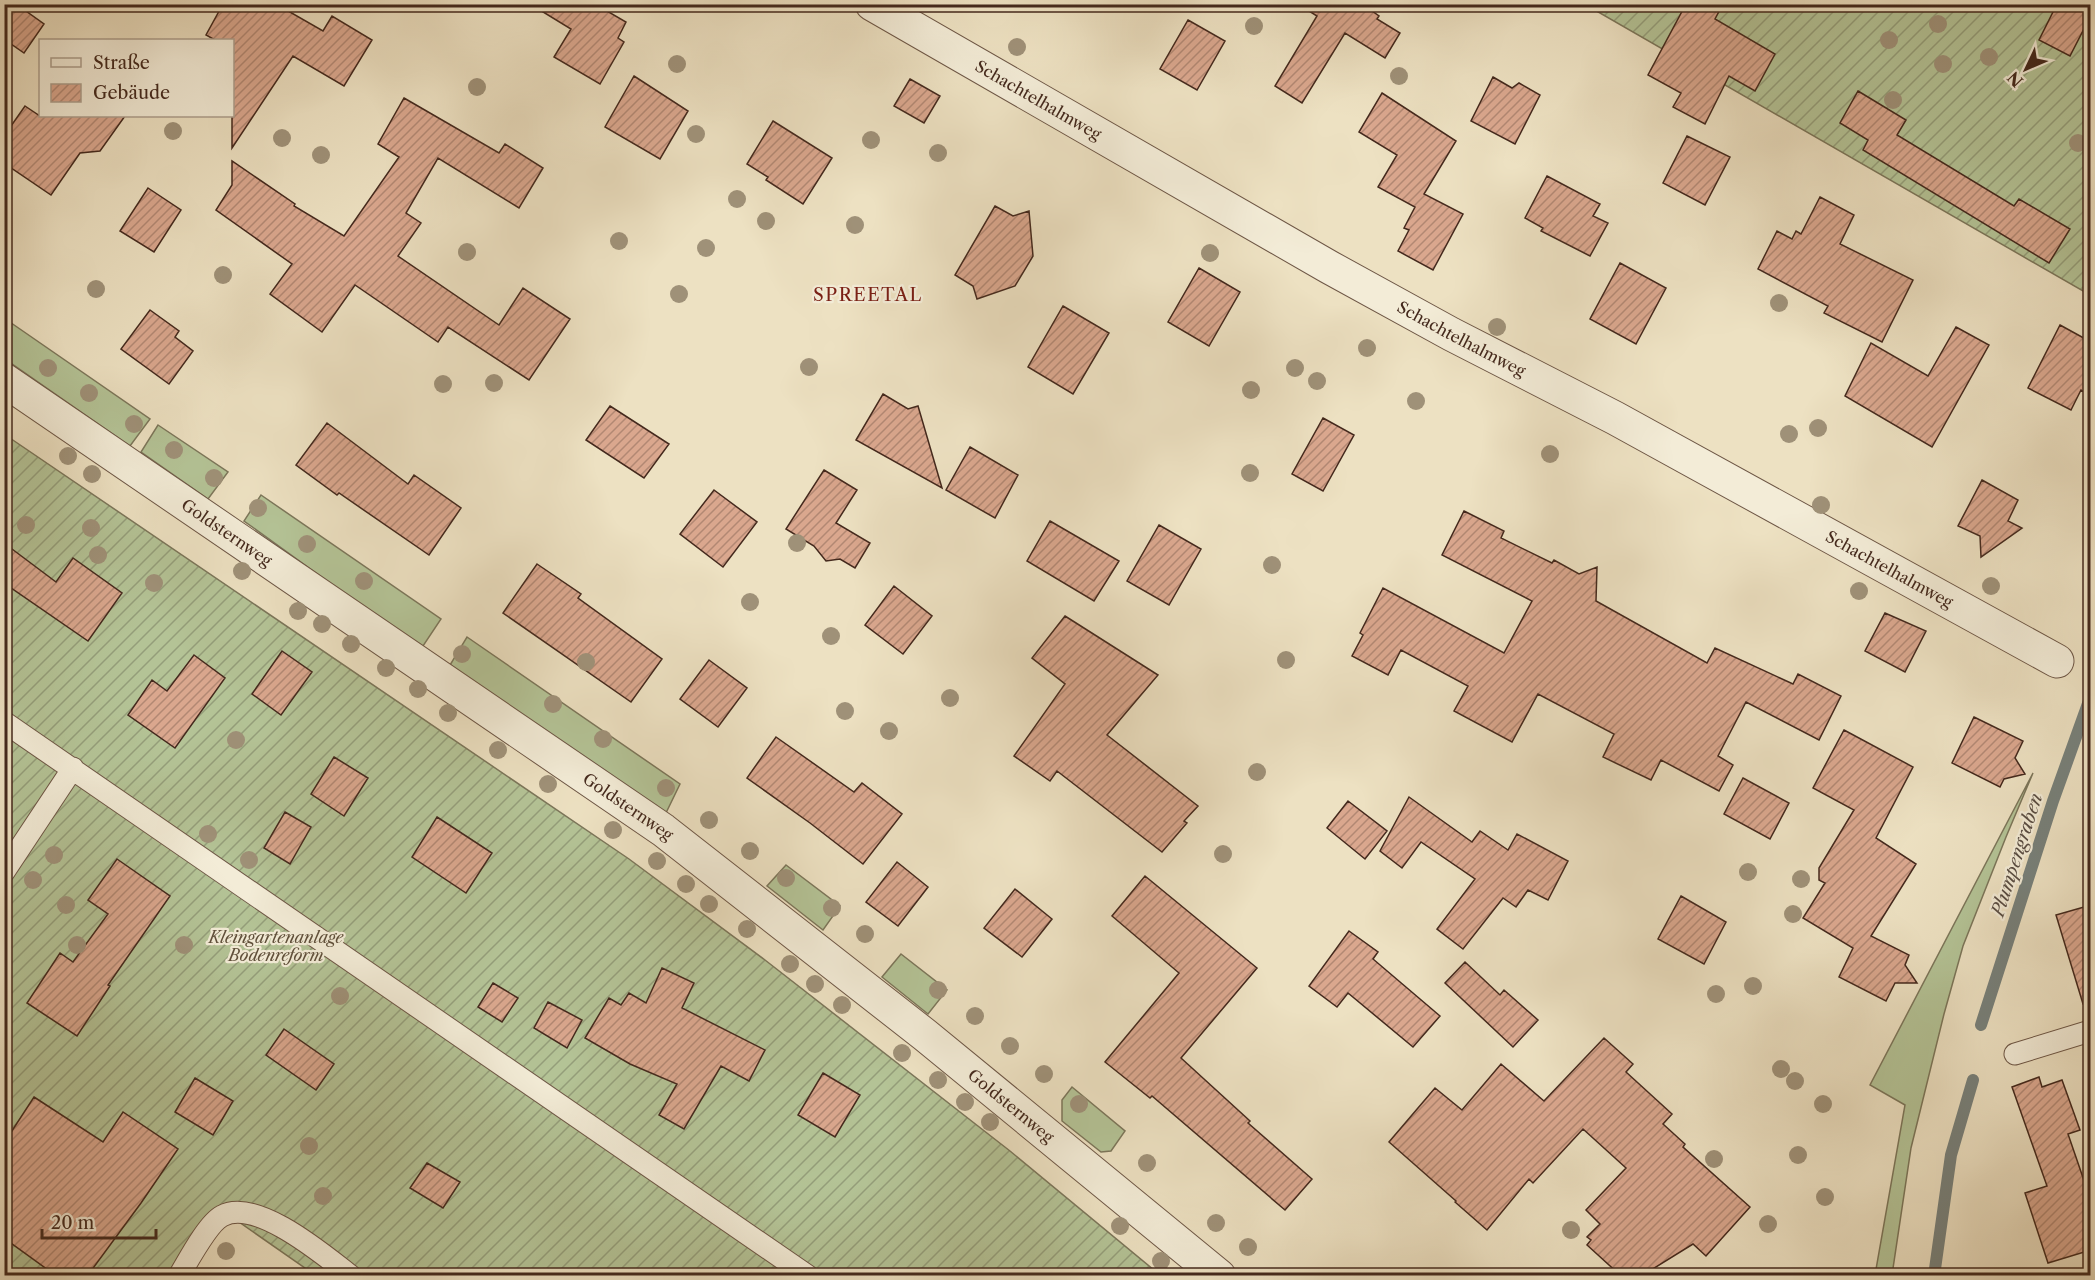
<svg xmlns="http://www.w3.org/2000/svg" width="2095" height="1280" font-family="'Libre Caslon Text',serif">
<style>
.grass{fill:#b4c396;stroke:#7c765a;stroke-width:1.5}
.garden{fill:url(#garden-furrows);stroke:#7c765a;stroke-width:1.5}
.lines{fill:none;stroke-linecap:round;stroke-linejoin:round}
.stream{stroke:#78817b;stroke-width:12}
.building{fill:url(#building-hatch);stroke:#44291d;stroke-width:1.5}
.lane-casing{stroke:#6e5746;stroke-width:23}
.street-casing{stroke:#6e5746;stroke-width:35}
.lane{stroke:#f3ecd7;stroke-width:21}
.street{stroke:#f3ecd7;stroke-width:33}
.tree{fill:#9f9178}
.labels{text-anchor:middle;stroke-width:4.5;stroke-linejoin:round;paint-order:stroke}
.street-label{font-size:16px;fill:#44291d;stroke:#f3ecd7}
.park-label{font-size:16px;font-style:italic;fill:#60503b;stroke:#f3ecd7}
.neighbourhood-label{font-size:18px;letter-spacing:1.5px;fill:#7a1f14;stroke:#f3ecd7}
.water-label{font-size:18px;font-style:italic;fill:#5a4e44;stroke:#f3ecd7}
</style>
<defs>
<pattern id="garden-furrows" width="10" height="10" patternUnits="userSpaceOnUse" patternTransform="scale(1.5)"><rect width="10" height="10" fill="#b4c396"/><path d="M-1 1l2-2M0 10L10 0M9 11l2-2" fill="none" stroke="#949e7a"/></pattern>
<pattern id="building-hatch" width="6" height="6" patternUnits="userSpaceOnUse" patternTransform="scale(1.5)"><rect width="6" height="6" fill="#daa78e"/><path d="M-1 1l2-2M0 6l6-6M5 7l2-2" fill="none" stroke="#b28873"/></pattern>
</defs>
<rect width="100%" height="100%" fill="#ede1c2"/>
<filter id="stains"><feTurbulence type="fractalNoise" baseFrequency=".00333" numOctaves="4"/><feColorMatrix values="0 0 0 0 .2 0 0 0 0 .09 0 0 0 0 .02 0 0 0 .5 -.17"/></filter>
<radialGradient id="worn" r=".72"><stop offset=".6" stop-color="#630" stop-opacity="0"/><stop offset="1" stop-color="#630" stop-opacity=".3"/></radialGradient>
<!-- grass -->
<path class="grass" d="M4,318L150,419L130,446L5,359Z
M158,425L228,472L208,499L141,452Z
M261,495L441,619L421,649L244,521Z
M467,637L680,784L665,815L450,665Z
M2033,773L2006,837L1963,946L1944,1014L1911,1148L1892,1275H1875L1905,1105L1870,1085Z
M786,865L840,906L823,930L767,886Z
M901,954L947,990L928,1014L882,977Z
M1072,1087L1125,1131L1111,1151L1101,1152L1062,1121V1100Z"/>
<!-- garden -->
<path class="garden" d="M1586,5H2090V295Z
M4,434L629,859L765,960L1010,1151L1160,1275H315L226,1213L183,1275H5Z"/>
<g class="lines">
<!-- stream -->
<path class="stream" d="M1981,1025L2053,801L2090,698
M1934,1276L1951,1155L1973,1080"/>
</g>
<!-- building -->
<path class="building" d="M4,4H16L44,24L24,53L4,39Z
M223,4H276L323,31L332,16L372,40L344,86L293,56L232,148V40H215L206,35Z
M530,4H595L626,22L618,38L624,42L600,84L554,57L571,29Z
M1298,4H1362L1379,16L1377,19L1400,33L1385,58L1345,33L1302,103L1275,86L1317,16Z
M1686,4H1723L1715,19L1775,54L1755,91L1729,76L1705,124L1673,107L1681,93L1648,75Z
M2057,4H2071L2091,15L2070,56L2039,40Z
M1188,20L1225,41L1197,90L1160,69Z
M634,76L688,111L660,159L605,127Z
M1493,77L1512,88L1519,83L1540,95L1515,144L1471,121Z
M910,79L940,96L924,123L894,106Z
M1858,91L1906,120L1897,135L2014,206L2019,199L2070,229L2049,263L1863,150L1868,140L1840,123Z
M1382,93L1456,141L1424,194L1463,214L1433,270L1398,251L1409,230L1404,228L1415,207L1378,187L1397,155L1359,132Z
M404,98L499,153L505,144L543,168L519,208L438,158L406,213L421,223L398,256L499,325L523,288L570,319L529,380L448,327L438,342L355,285L322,332L270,294L292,264L216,210L232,185V161L295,204L294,206L344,236L399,157L378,144Z
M25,106L40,116H125L100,151L80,153L51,195L4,163V136Z
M773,121L832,158L803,204L766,180L768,177L747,164Z
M1687,136L1730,157L1705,205L1663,183Z
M1547,176L1600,204L1593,216L1608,223L1590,256L1541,231L1543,228L1525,218Z
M148,188L181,210L154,252L120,231Z
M1820,197L1854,215L1840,244L1913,280L1882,342L1824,313L1828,306L1758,269L1777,231L1792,239L1796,231L1801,234Z
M995,206L1013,216L1029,211L1033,256L1015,286L977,299L973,286L955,275Z
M1620,263L1666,288L1636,344L1590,319Z
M1199,268L1240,292L1209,346L1168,322Z
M1063,306L1109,333L1073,394L1028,367Z
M150,310L179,331L175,337L193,351L169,384L121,349Z
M2060,325L2091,342V396L2081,390L2071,410L2028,388Z
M1956,327L1989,345L1932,447L1845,396L1871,343L1928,376Z
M883,394L908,409L918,406L942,488L856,440Z
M610,406L669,444L644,478L586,440Z
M1323,418L1354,435L1323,491L1292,474Z
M327,423L408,484L414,475L461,508L429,555L339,493L337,495L296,465Z
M970,447L1018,475L995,518L946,490Z
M824,470L857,490L836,523L870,543L855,568L840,559L826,561L814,546L786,529Z
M1982,480L2018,500L2008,521L2022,528L1981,557L1980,536L1958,526Z
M714,490L757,522L723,567L680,534Z
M1464,511L1504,531L1501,538L1552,563L1554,560L1579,574L1597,567L1596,601L1707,663L1715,648L1793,684L1798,674L1841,696L1819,740L1746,702L1718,756L1733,765L1719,791L1661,760L1651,780L1603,757L1614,734L1538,694L1512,742L1454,711L1468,686L1401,650L1388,675L1352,656L1363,635L1360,633L1383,588L1504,653L1532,601L1442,555Z
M1050,521L1119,561L1094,601L1027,561Z
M1159,525L1201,549L1169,605L1127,581Z
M4,543L56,582L73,558L122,593L88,641L4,583Z
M537,564L581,594L578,598L662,659L631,702L503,613Z
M894,586L932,616L903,654L865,625Z
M1885,613L1926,631L1905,672L1865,651Z
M1065,616L1158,675L1107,735L1198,806L1184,821L1187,823L1162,852L1057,771L1050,781L1014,756L1065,684L1032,658Z
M282,651L312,672L281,715L252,694Z
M194,655L225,678L175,748L128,715L152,680L167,691Z
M709,660L747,688L718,727L680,699Z
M1974,717L2023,741L2015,758L2025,774L2004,779L2000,787L1952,763Z
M1844,730L1913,767L1876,838L1916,864L1871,936L1909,955L1905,965L1917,983H1895L1886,1001L1839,977L1853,948L1803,918L1825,883L1819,880V868L1854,810L1813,788Z
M776,737L854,792L862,783L902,814L863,864L810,823L747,778Z
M334,757L368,778L344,816L311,794Z
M1743,778L1789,803L1770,839L1724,814Z
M1409,797L1472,842L1480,831L1508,850L1517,834L1568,861L1548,900L1528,890L1516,907L1503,898L1463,949L1437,929L1475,879L1421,842L1402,868L1380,851Z
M1348,801L1387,831L1365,859L1327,828Z
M285,812L311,827L290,864L264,848Z
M437,817L492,853L466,893L412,857Z
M117,859L170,896L108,985L110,986L77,1036L27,1003L60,953L73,962L108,914L88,900Z
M897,862L928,887L898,926L866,902Z
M1145,876L1257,968L1181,1058L1250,1121L1248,1123L1312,1179L1285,1210L1152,1096L1150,1098L1105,1062L1179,973L1112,916Z
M1015,889L1052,919L1022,957L984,928Z
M1681,896L1726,922L1704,964L1658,939Z
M2091,905V1003L2083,1004L2056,915Z
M1349,931L1378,952L1373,959L1440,1016L1413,1047L1348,993L1337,1007L1309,986Z
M1465,962L1500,995L1504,990L1538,1020L1513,1047L1445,983Z
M662,968L694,983L682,1008L765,1050L749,1081L721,1066L684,1129L659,1115L677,1084L630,1064L585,1038L609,998L621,1005L629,993L646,1003Z
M493,983L518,998L502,1022L478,1007Z
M548,1002L582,1020L567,1048L534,1028Z
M284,1029L334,1064L316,1090L266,1055Z
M1604,1038L1633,1064L1626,1072L1672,1114L1663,1124L1685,1144L1683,1147L1750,1207L1706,1256L1693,1244L1643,1275H1620L1587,1245L1591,1240L1587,1237L1600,1224L1586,1210L1626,1168L1583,1129L1533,1183L1529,1179L1487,1230L1455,1202L1456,1201L1389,1142L1435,1088L1462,1110L1501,1064L1544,1101Z
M823,1073L860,1095L835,1137L798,1115Z
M2039,1077L2042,1087L2062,1080L2080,1130L2068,1134L2091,1201V1250L2048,1263L2025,1193L2047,1186L2012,1087Z
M195,1078L233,1101L213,1135L175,1112Z
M34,1097L103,1142L123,1112L178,1149L141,1203L88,1275H55L4,1238V1143Z
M427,1163L460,1182L443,1208L410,1188Z"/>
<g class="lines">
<!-- lane casing -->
<g class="lane-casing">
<path id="lane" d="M4,722L808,1276
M4,872L73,768
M2015,1054L2090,1031
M179,1276C188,1261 208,1223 222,1216C256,1197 325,1256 351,1276"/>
</g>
<!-- street casing -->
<g class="street-casing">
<g id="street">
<path id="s1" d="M872,4L1329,267L1451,334L1615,418L2057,661"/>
<path id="s2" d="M4,380L663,830L925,1035L1219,1276"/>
</g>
</g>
<!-- lane -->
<use href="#lane" class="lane"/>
<!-- street -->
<use href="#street" class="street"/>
</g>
<!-- trees -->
<g class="tree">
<circle cx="1938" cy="24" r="9"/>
<circle cx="1254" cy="26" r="9"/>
<circle cx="1889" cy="40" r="9"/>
<circle cx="1017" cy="47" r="9"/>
<circle cx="1989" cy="57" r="9"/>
<circle cx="677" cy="64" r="9"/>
<circle cx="1943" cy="64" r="9"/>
<circle cx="1399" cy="76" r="9"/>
<circle cx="477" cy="87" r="9"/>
<circle cx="1893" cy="100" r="9"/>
<circle cx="173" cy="131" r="9"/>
<circle cx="696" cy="134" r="9"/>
<circle cx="282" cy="138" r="9"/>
<circle cx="871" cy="140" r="9"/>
<circle cx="2078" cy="143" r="9"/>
<circle cx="938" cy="153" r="9"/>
<circle cx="321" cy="155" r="9"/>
<circle cx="737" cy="199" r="9"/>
<circle cx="766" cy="221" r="9"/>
<circle cx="855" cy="225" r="9"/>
<circle cx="619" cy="241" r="9"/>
<circle cx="706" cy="248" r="9"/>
<circle cx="467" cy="252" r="9"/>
<circle cx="1210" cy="253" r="9"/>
<circle cx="223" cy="275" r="9"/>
<circle cx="96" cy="289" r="9"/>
<circle cx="679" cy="294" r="9"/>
<circle cx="1779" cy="303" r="9"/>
<circle cx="1497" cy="327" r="9"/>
<circle cx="1367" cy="348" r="9"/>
<circle cx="809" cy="367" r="9"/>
<circle cx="48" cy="368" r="9"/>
<circle cx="1295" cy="368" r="9"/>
<circle cx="1317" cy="381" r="9"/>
<circle cx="494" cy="383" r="9"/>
<circle cx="443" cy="384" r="9"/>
<circle cx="1251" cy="390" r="9"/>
<circle cx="89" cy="393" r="9"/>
<circle cx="1416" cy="401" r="9"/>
<circle cx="134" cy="424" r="9"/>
<circle cx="1818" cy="428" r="9"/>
<circle cx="1789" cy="434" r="9"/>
<circle cx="174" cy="450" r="9"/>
<circle cx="1550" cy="454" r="9"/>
<circle cx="68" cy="456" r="9"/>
<circle cx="1250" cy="473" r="9"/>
<circle cx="92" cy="474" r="9"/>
<circle cx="214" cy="478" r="9"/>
<circle cx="1821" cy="505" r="9"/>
<circle cx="258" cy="508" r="9"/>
<circle cx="26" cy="525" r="9"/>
<circle cx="91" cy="528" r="9"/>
<circle cx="797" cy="543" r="9"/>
<circle cx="307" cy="544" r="9"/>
<circle cx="98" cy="555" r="9"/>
<circle cx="1272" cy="565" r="9"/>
<circle cx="242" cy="571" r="9"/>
<circle cx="364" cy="581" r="9"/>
<circle cx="154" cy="583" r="9"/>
<circle cx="1991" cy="586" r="9"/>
<circle cx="1859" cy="591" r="9"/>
<circle cx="750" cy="602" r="9"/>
<circle cx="298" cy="611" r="9"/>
<circle cx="322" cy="624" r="9"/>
<circle cx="831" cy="636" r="9"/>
<circle cx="351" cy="644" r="9"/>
<circle cx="462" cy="654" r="9"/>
<circle cx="1286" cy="660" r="9"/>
<circle cx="586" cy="662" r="9"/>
<circle cx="386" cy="668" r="9"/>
<circle cx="418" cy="689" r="9"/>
<circle cx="950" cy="698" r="9"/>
<circle cx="553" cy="704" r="9"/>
<circle cx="845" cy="711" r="9"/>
<circle cx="448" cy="713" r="9"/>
<circle cx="889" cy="731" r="9"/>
<circle cx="603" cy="739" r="9"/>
<circle cx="236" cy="740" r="9"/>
<circle cx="498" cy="750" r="9"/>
<circle cx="1257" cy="772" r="9"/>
<circle cx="548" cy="784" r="9"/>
<circle cx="666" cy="788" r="9"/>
<circle cx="709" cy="820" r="9"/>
<circle cx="613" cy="830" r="9"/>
<circle cx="208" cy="834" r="9"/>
<circle cx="750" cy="851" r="9"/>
<circle cx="1223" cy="854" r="9"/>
<circle cx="54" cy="855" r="9"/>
<circle cx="249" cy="860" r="9"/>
<circle cx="657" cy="861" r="9"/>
<circle cx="1748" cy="872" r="9"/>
<circle cx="786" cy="878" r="9"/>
<circle cx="1801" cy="879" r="9"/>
<circle cx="33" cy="880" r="9"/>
<circle cx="686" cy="884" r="9"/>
<circle cx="709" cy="904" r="9"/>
<circle cx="66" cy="905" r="9"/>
<circle cx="832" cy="908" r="9"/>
<circle cx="1793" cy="914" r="9"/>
<circle cx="747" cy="929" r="9"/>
<circle cx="865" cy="934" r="9"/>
<circle cx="77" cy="945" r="9"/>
<circle cx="184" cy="945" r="9"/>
<circle cx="790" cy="964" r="9"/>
<circle cx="815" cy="984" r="9"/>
<circle cx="1753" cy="986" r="9"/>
<circle cx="938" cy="990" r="9"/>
<circle cx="1716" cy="994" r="9"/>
<circle cx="340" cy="996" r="9"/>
<circle cx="842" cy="1005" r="9"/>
<circle cx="975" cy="1016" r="9"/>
<circle cx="1010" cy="1046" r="9"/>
<circle cx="902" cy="1053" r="9"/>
<circle cx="1781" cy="1069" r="9"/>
<circle cx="1044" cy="1074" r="9"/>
<circle cx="938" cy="1080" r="9"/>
<circle cx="1795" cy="1081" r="9"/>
<circle cx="965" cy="1102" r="9"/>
<circle cx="1079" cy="1104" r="9"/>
<circle cx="1823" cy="1104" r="9"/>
<circle cx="990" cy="1122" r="9"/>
<circle cx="309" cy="1146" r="9"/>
<circle cx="1798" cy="1155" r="9"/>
<circle cx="1714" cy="1159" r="9"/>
<circle cx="1147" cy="1163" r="9"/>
<circle cx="323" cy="1196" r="9"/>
<circle cx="1825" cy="1197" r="9"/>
<circle cx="1216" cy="1223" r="9"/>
<circle cx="1768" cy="1224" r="9"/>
<circle cx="1120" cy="1226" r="9"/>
<circle cx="1571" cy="1230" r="9"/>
<circle cx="1248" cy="1247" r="9"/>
<circle cx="226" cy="1251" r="9"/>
<circle cx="1161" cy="1261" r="9"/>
</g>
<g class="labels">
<!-- street labels -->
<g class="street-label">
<text dy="6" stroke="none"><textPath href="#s1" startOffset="192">Schachtelhalmweg</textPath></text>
<text dy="6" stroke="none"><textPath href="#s1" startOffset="678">Schachtelhalmweg</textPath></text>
<text dy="6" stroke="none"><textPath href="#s2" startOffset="270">Goldsternweg</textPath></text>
<text dy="6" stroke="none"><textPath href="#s1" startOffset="1164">Schachtelhalmweg</textPath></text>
<text dy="6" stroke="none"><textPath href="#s2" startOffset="756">Goldsternweg</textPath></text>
<text dy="6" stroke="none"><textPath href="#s2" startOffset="1242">Goldsternweg</textPath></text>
</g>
<!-- park labels -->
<g class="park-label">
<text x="276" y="943">Kleingartenanlage<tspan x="276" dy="18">Bodenreform</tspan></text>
</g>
<!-- neighbourhood labels -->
<g class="neighbourhood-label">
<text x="868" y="301">SPREETAL</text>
</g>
<!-- water labels -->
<g class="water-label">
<text transform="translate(2017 855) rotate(-72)" y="6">Plumpengraben</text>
</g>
</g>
<!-- margin -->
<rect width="2095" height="1280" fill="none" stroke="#ede1c2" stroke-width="24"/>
<rect x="6" y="6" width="2083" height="1268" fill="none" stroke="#44291d" stroke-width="3"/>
<rect x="12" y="12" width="2071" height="1256" fill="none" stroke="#44291d" stroke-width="1.5"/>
<!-- legend -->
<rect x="39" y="39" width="195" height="78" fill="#f3ecd7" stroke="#ad9e8d" stroke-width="1.5"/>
<rect x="51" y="58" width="30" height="9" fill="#f3ecd7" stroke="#ad9e8d" stroke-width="1.5"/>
<text x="93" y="69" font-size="18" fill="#44291d">Straße</text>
<rect x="51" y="84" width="30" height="18" fill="url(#building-hatch)" stroke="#ad9e8d" stroke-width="1.5"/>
<text x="93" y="99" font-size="18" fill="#44291d">Gebäude</text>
<!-- north arrow -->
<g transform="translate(2026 69) rotate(226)" stroke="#f3ecd7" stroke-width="4.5" paint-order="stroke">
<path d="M0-4.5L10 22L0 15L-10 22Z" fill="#44291d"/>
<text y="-9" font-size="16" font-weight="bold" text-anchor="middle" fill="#44291d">N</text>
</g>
<!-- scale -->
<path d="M42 1229v9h114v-9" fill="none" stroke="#44291d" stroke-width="3"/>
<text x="51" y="1229" font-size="18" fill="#44291d" stroke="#f3ecd7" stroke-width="4.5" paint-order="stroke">20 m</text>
<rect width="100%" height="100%" filter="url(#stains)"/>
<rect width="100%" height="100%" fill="url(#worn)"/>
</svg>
